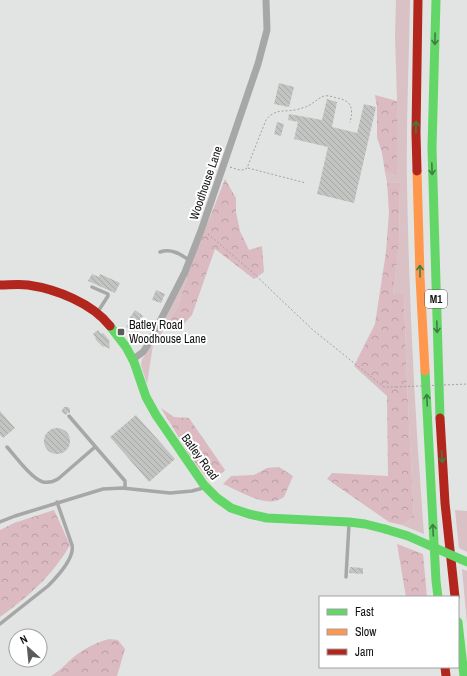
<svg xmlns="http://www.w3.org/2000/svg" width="467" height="676" font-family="'Archivo Narrow',sans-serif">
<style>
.grass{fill:#d9c1c6}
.forest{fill:url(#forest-crowns)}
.building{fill:url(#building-back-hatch)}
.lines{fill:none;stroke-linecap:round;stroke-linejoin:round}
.path{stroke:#a1a3a1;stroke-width:1;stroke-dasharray:2 2;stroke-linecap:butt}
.lane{stroke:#a6a7a6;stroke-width:3.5}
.street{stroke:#a6a7a6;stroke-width:7}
.fast{stroke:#63d668;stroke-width:9}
.slow{stroke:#ff974d;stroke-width:9}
.jam{stroke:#b3261e;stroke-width:9}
.path-bridge{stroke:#a1a3a1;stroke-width:1;stroke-dasharray:2 2;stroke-linecap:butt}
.fast-bridge{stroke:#63d668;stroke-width:9}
.oneway{stroke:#3e7e41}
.poi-dot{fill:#5a5c5a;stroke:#fff;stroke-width:1.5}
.labels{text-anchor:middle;stroke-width:4;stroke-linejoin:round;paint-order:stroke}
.shield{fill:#fff;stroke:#585a58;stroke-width:1}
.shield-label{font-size:11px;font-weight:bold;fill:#111311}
.street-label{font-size:12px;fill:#111311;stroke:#fff}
.poi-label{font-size:12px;fill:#111311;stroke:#fff;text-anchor:start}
</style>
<defs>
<pattern id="forest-crowns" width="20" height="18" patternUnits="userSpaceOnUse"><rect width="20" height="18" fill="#dbbac2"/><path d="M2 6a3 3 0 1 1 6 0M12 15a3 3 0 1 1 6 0" fill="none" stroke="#bb9fa6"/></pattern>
<pattern id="building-back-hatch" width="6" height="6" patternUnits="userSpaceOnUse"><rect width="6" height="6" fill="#c2c4c2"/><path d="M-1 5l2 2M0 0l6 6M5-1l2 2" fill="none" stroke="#a6a8a6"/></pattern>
</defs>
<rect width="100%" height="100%" fill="#e1e4e2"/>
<!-- grass -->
<path class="grass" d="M396,0H410C409,61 406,123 407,184C409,301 415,418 424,534L402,525L414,517L407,385L404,294H393L399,245L400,183L387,182L385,172L397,173V101L395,36Z
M188,273L178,307L166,324L162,333L153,345L147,384L141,365L142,359L153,345L159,331Z
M455,510L467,511V552L459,548Z
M462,569L467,571V624Z"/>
<!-- forest -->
<path class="forest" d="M375,95L397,101V174L385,172L382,153L377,137V107Z
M225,179L236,198V212L240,231L249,250L262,246L264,272L254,279L215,249L192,315L181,327L166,324L178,307L188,273Z
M387,182L400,183L399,245L393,294H404L407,385L414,517L402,525L389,522L327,479L332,473L388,476L387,396L354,366L375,324L386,252L389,212Z
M161,408L174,417L189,418L225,470L211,483L192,459Z
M279,467L293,476L284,497C281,499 278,500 275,501C260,504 237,490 223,484L231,476L254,475L267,468Z
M54,510L70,545C52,576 29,596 0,617V530L14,523Z
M397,544L423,554L427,597H406Z
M109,639L118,640L125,649L117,676H51C58,672 63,667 68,662C80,651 93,643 109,639Z"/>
<!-- building -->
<path class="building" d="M279,83L294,87L289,107L274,104Z
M327,99L337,102L332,127L357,133L364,104L376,107L354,203L317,194L328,147L294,139L298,122L288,120L289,114L322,120Z
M277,122L284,124L281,136L274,134Z
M92,274L99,277L100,274L120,283L115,293L88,281Z
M156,290L165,294L161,303L152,300Z
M135,310L143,316L132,331L126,327L129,323L127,322Z
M98,330L101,334L103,333L110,341L109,342L110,349L104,346L103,347L95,339L96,338L93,334Z
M64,407H68L70,409V413H67L66,415L63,413L62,412V410Z
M0,411L15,428L3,438L0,435Z
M136,415L175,459L149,482L110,437Z
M44 441a13 13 0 1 1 26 0a13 13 0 1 1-26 0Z
M350,567L363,568V574L349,573Z"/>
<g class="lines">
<!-- path -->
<path class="path" d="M230,167C237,169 241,172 247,168L266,120C276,107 286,113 299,109C302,108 306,107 308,106C314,103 318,98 324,96C328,95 333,97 337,98C353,101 353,109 350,123
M248,168L306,183
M208,234L251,271L313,330L384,387H396"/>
<!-- lane -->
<path class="lane" d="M160,252C171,248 180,254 189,260
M92,287L108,294V296L97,313
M69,416L125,481V488
M7,447C16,457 31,478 43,482C49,483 53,482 58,479L95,447
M0,522L15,516L103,489L122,488L170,493L192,491L203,488
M346,577L349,524
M0,624L48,586C57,577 75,558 72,545L57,502"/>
<!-- street -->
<path class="street" d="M132,360L143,352L148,345L185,272L202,228L258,64L267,30L266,0"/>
<!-- fast -->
<path class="fast" d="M436,0L432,148L440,418
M110,326L126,347L134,362L146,397L156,415L204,485L217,498L231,508L249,514L267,518L349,522L365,524L385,529
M425,371L436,581L438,597
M458,622L464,676"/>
<!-- slow -->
<path class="slow" d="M417,171L420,277L425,371"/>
<!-- jam -->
<path class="jam" d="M417,171L416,133L418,0
M0,285C9,285 19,284 28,285C56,289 92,303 110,326
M440,418L445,503L455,597
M445,667L446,676"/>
<!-- path-bridge -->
<path class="path-bridge" d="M396,387L467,384"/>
<!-- fast-bridge -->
<path class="fast-bridge" d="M385,529L408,536L467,562"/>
</g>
<!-- one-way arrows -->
<defs><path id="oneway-shaft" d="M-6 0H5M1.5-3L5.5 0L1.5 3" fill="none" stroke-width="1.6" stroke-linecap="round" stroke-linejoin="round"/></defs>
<g class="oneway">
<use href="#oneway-shaft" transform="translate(435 39) rotate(91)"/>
<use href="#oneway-shaft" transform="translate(416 127) rotate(-89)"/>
<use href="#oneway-shaft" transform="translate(432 169) rotate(88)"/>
<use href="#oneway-shaft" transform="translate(420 271) rotate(-91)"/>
<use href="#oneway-shaft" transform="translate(437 327) rotate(88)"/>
<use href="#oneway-shaft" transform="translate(427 400) rotate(-93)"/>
<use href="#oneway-shaft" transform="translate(442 457) rotate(86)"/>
<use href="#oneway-shaft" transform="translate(433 530) rotate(-93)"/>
</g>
<!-- markers -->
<rect class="poi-dot" x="117" y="328" width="8" height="8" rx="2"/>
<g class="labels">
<!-- shield labels -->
<rect class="shield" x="425" y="290" width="22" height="18" rx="3"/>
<g class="shield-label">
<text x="436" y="303">M1</text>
</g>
<!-- street labels -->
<g class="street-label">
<text transform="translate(206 183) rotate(-71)" y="4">Woodhouse Lane</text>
<text transform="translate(200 457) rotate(54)" y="4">Batley Road</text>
</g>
<!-- poi labels -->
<g class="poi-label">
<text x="129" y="329">Batley Road<tspan x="129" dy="14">Woodhouse Lane</tspan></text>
</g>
</g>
<!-- legend -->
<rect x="319" y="596" width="140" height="72" fill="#ffffff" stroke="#a0a1a0"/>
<rect x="327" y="609" width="20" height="6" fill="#63d668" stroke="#a0a1a0"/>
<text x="355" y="616" font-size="12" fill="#111311">Fast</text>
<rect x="327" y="629" width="20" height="6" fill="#ff974d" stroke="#a0a1a0"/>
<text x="355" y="636" font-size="12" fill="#111311">Slow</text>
<rect x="327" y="649" width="20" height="6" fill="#b3261e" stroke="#a0a1a0"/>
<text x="355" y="656" font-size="12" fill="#111311">Jam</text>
<!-- north arrow -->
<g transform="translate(28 648) rotate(333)"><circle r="19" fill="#ffffff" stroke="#a0a1a0"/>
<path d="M0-3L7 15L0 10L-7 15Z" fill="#5a5c5a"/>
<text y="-6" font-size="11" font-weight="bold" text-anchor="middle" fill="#111311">N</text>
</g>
</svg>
